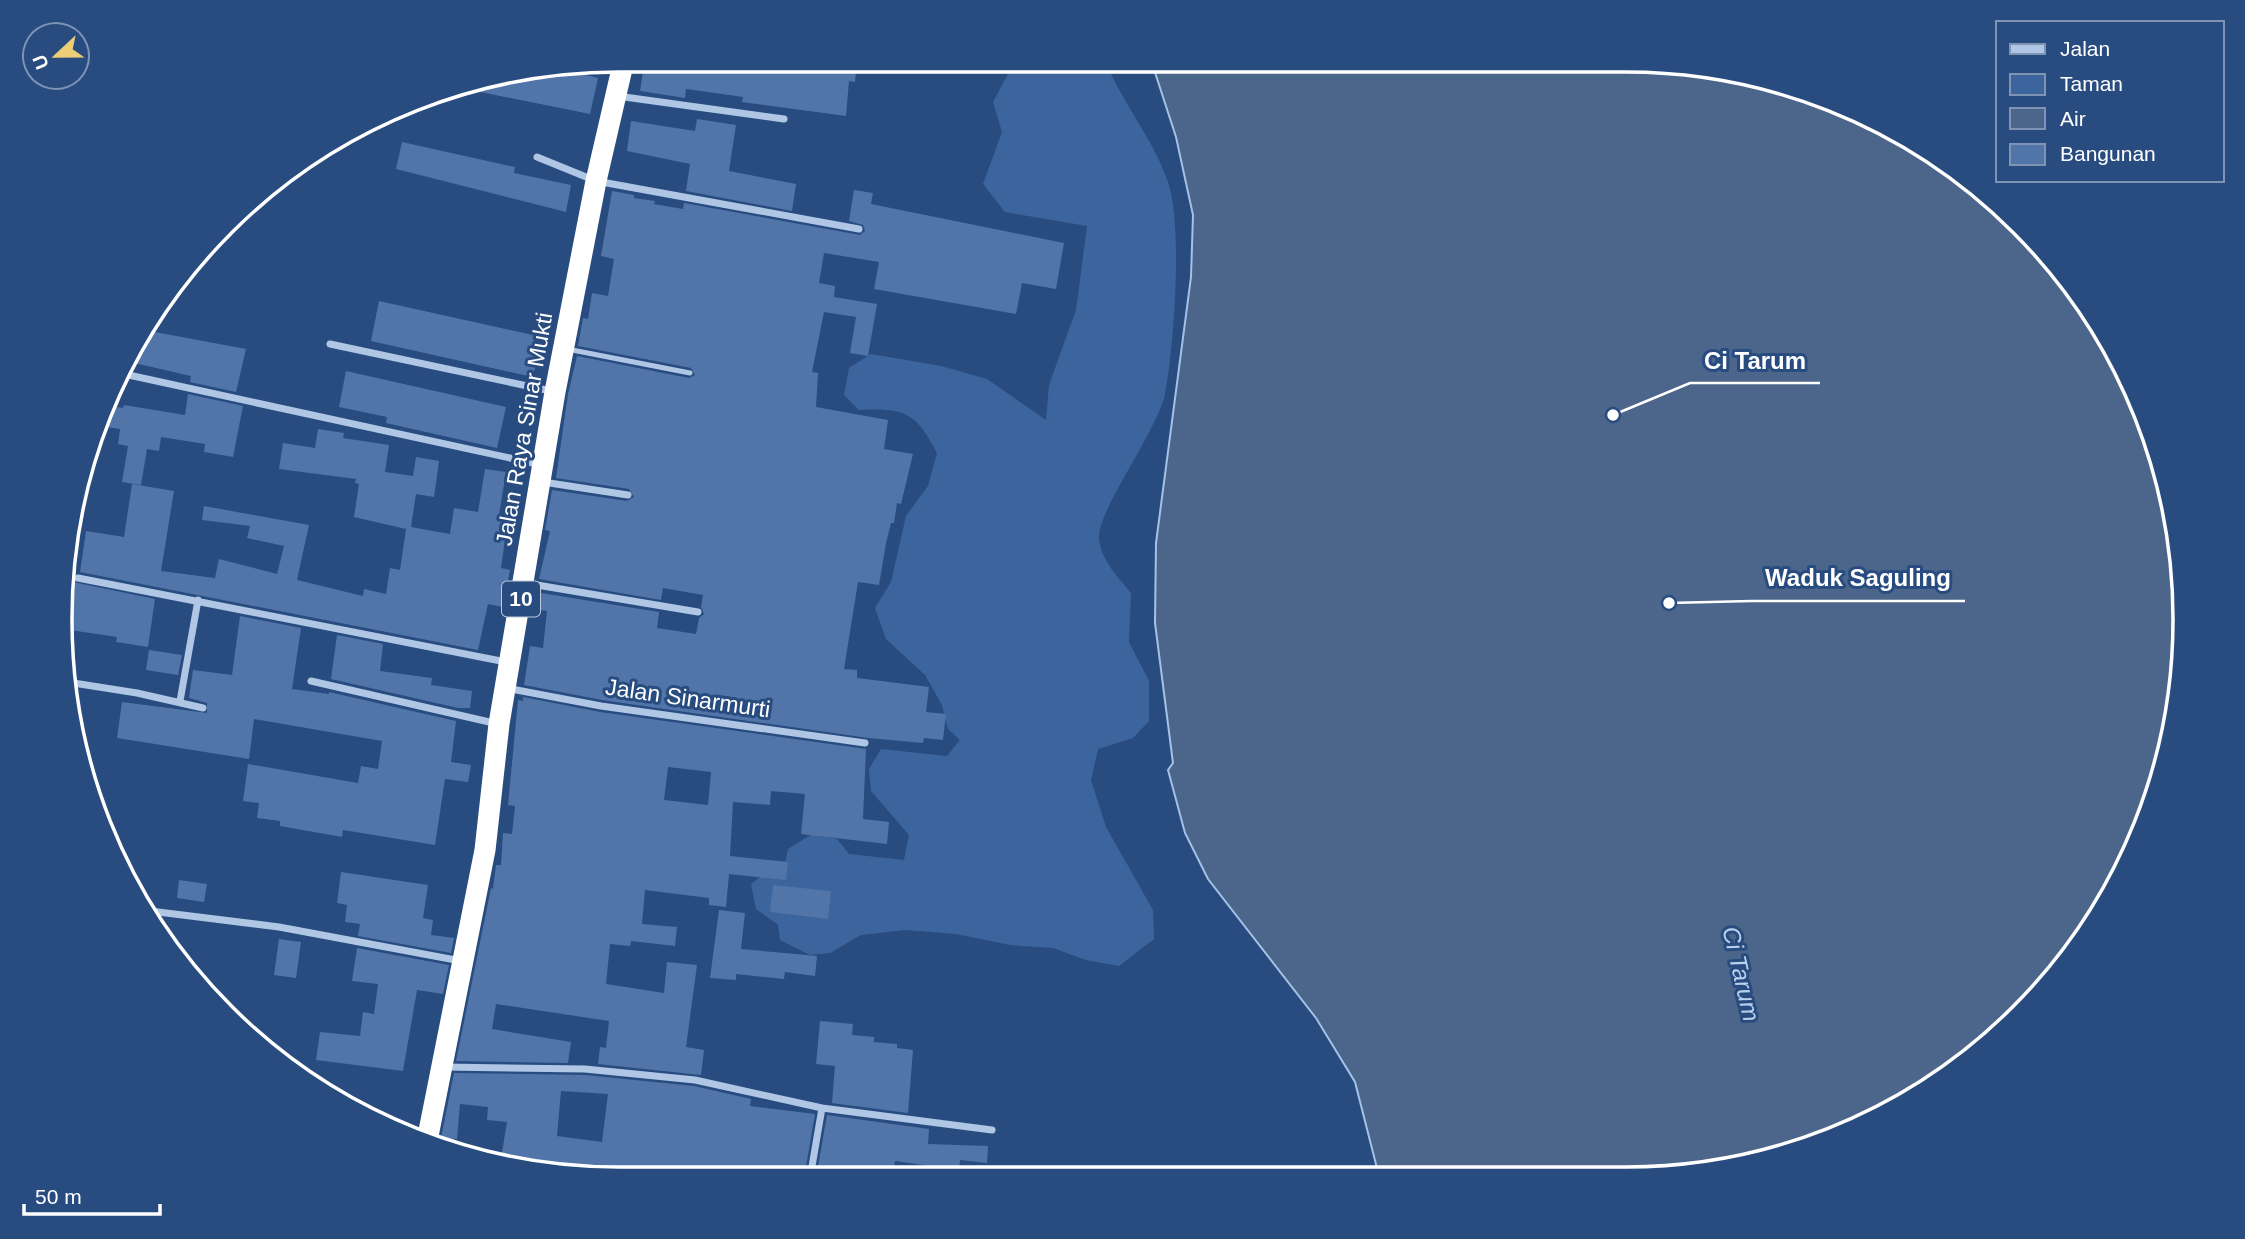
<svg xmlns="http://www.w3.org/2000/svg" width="2245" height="1239" font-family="Arial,sans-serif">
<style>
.green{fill:#3d659d}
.water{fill:#4c658a;stroke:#a4c1e6;stroke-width:2}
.building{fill:#5175a8;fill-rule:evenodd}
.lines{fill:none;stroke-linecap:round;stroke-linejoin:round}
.lane{stroke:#afc6e5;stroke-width:5}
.street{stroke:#afc6e5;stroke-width:7}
.highway{stroke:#fff;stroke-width:21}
.labels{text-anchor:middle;stroke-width:6;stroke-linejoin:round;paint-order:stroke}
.shield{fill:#284c7f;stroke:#bec9d9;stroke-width:2}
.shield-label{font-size:21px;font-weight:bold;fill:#fff}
.street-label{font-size:23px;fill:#fff;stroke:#284c7f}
.water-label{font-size:24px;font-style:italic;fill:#bbd0ed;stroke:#284c7f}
.rim{fill:none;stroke:#fff;stroke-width:3.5}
.leader{fill:none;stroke:#fff;stroke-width:2.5}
.callout-dot{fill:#fff;stroke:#284c7f;stroke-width:2.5}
.callout-label{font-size:24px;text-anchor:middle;font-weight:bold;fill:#fff;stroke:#284c7f;stroke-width:6;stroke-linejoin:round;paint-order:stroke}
</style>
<rect width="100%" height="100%" fill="#284c7f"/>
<!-- green -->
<path class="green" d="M1010,60H1105C1122,103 1153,138 1168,182C1183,226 1174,347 1165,394C1157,432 1097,510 1099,539C1101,560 1118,577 1131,593L1129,642L1149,681V721L1133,738L1098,749L1091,780L1106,827L1153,910L1154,939L1119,966L1086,960L1053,948L1010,945L956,934L905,930L861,935L830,953L810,955L780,940L778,925L756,909L751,884L765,873L783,874L788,849L812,834L837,839L849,854L904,860L909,835L871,791L869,769L881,749L947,756L960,740L948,729L942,705L925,675L886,639L875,608L891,582L906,516L928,486L937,453C915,411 904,408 859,410L844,395L849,368L871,354L941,366L987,379L1046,420L1049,385L1076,310L1087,226L1005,212L983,184L1002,132L993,102L1008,74Z"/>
<!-- water -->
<path class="water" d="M1151,60L1662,61L1771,79L1905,134L1994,198L2070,278L2128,371L2166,474L2184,582L2181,692L2156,799L2111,899L2022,1015L1936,1085L1806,1150L1698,1175L1379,1176L1355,1082L1316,1018L1208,879L1185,833L1168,770L1173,763L1155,623L1156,543L1191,277L1193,215L1176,137Z"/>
<!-- building -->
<path class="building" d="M659,60H857L855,82L849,81L846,116L742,102L743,97L701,91L686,89L685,98L640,91L644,65L658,67Z
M561,69L598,78L590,114L456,87Z
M697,119L736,125L729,171L796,184L792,211L686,191L690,164L627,151L631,121L695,131Z
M402,142L515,167L514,173L571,185L566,212L396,169Z
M854,190L873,193L871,204L1064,243L1056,289L1022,283L1016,314L874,289L879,262L824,253L819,283L835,286L834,297L877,304L868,356L850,353L856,317L824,312L812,372L818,373L816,407L888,420L884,449L913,454L901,504L897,503L894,523H891L886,543L879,585L858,582L844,669L857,670V678L929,687L926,712L946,714L943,740L924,738L923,743L868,738L602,700L524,685L530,646L543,648L547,611L532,609L535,592L659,612L657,628L696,634L699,618L704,614L701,607L703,595L663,588L661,600L539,579L550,531L545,530L552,490L627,501L634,497L629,489L556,478L568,394L577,356L689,378L695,375L691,368L578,346L583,318L588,319L592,293L608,296L614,259L601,256L612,191L634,195V198L655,201L654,204L683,209L684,203L860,235L865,231L863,225L849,221Z
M379,301L542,337L533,377L371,341Z
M144,330L246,349L236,392L190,382L191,376L130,362Z
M346,371L506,407L497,448L386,423L387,417L339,407Z
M188,394L243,406L233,457L204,452L205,444L161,437L159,451L147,449L141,485L122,482L128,446L118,444L120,429L101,426L110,406L123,408L124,405L185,415Z
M318,429L344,433L343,438L389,445L385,472L413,476L416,457L439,461L434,497L416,494L411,527L450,534L454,508L478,512L485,469L506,472L499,515L515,518L511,541L505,540L501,568L510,570L503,607L488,604L478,650L80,572L86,531L124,537L132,484L174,491L161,571L215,578L219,559L277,574L284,546L247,538L250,526L202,520L204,506L309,525L297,580L363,596L364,589L386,594L390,568L400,570L406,529L354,517L359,484L355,483L356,479L279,469L283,443L315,448Z
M68,581L155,599L148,647L116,642L117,637L63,629Z
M240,616L301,628L292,689L329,694V692L456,721L451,762L471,765L468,782L445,779L435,845L343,830L342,837L280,826V821L257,818L259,803L243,801L248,764L358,783L361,766L378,769L382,741L254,719L249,759L117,738L122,702L207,713V703L189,698L193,670L232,675Z
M337,635L383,644L380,671L432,678L431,685L472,691L470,708H458L331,679Z
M149,650L182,655L178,675L146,670Z
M523,697L600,712L866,749L863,819L889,822L887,844L801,834L805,794L771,791L770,805L733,802L730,856L788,862L786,880L729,874L726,907L709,905V898L645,890L642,924L677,927L675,946L631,941L630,946L610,944L606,984L664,993L667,962L697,965L686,1047L704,1050L701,1075L598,1064L600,1047L606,1048L609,1021L496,1004L492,1029L571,1042L568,1063L456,1061L491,888L493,889L496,865H501L503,833L512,834L515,806L508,805L518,700L523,701ZM668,767L711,772L708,805L664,800Z
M341,872L428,885L423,918L433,920L431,935L454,938L451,953L358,936L360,924L345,922L347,905L337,903Z
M179,880L207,884L204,902L177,898Z
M773,885L831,891L828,919L770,912Z
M719,910L745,913L741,949L817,956L815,976L785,972L784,979L736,974V980L710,978Z
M279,939L301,942L296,978L274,975Z
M357,948L449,965L443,994L417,990L403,1071L316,1060L320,1032L360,1036L363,1012L374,1014L378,984L352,981Z
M820,1021L853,1024L852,1035L874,1037V1042L897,1044V1048L913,1050L908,1113L832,1103L835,1066L816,1064Z
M454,1073L585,1075L694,1086L751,1099L750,1106L815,1114L804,1178L667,1175L666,1178H638L639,1172L590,1165L588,1178H583L570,1174L500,1165L507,1122L487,1120L488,1107L460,1104L457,1139L441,1138ZM561,1091L608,1094L602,1142L557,1136Z
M827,1115L929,1129L928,1144L988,1146L987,1163L960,1160L959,1170L895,1161L893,1177L816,1178Z"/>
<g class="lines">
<!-- lane -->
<path class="lane" d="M567,349L690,373"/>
<!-- street -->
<path class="street" d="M593,64L618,71
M617,96L784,119
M537,157L596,181L859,229
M330,344L551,391
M124,374L542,465
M543,482L628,495
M78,578L506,662
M525,583L698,612
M311,681L498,724
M67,682L137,693L203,708
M506,688L601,706L865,743
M180,701L198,600
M150,911L279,927L461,961
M444,1067L585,1069L695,1080L822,1108
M810,1178L822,1108L992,1130"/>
<!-- highway -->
<path class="highway" d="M427,1141L485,850L499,724L555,392L596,181L624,60"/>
</g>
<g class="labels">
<!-- shield labels -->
<rect class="shield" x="502" y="581.5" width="38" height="35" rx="5"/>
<g class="shield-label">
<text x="521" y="606">10</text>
</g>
<!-- street labels -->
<g class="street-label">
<text transform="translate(524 429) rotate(-80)" y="8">Jalan Raya Sinar Mukti</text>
<text transform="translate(688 698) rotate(8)" y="8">Jalan Sinarmurti</text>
</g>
<!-- water labels -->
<g class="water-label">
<text transform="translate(1741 974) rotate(77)" y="8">Ci Tarum</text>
</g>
</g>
<!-- crop -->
<path d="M0 0H2245V1239H0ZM619 72H1626A547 547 0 0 1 2173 619V620A547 547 0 0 1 1626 1167H619A547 547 0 0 1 72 620V619A547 547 0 0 1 619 72Z" fill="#284c7f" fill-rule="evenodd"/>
<path class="rim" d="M619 72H1626A547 547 0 0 1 2173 619V620A547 547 0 0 1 1626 1167H619A547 547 0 0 1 72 620V619A547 547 0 0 1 619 72Z"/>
<!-- callouts -->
<path class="leader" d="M1613 415L1690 383H1820M1669 603L1751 601H1965"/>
<g class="callout-dot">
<circle cx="1613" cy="415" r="7"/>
<circle cx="1669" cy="603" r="7"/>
</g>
<g class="callout-label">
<text x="1755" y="369">Ci Tarum</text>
<text x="1858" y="586">Waduk Saguling</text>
</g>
<!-- legend -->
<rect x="1996" y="21" width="228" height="161" fill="#284c7f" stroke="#7e94b2" stroke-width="2"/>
<rect x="2010" y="44" width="35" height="10" fill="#afc6e5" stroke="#7e94b2" stroke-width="2"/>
<text x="2060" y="56" font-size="21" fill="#ffffff">Jalan</text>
<rect x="2010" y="74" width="35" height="21" fill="#3d659d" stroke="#7e94b2" stroke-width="2"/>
<text x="2060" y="91" font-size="21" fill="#ffffff">Taman</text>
<rect x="2010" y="108" width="35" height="21" fill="#4c658a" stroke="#7e94b2" stroke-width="2"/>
<text x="2060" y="126" font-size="21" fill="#ffffff">Air</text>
<rect x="2010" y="144" width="35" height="21" fill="#5175a8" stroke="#7e94b2" stroke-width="2"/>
<text x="2060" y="161" font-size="21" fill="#ffffff">Bangunan</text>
<!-- north arrow -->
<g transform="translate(56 56) rotate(248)"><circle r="33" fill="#284c7f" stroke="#7e94b2" stroke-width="2"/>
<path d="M0-5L12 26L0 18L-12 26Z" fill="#edce76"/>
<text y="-10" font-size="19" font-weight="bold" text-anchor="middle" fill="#ffffff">U</text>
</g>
<!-- scale -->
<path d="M24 1204v10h136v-10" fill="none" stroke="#ffffff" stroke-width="3.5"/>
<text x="35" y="1204" font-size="21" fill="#ffffff" stroke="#284c7f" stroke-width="5" paint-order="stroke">50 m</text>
</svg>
